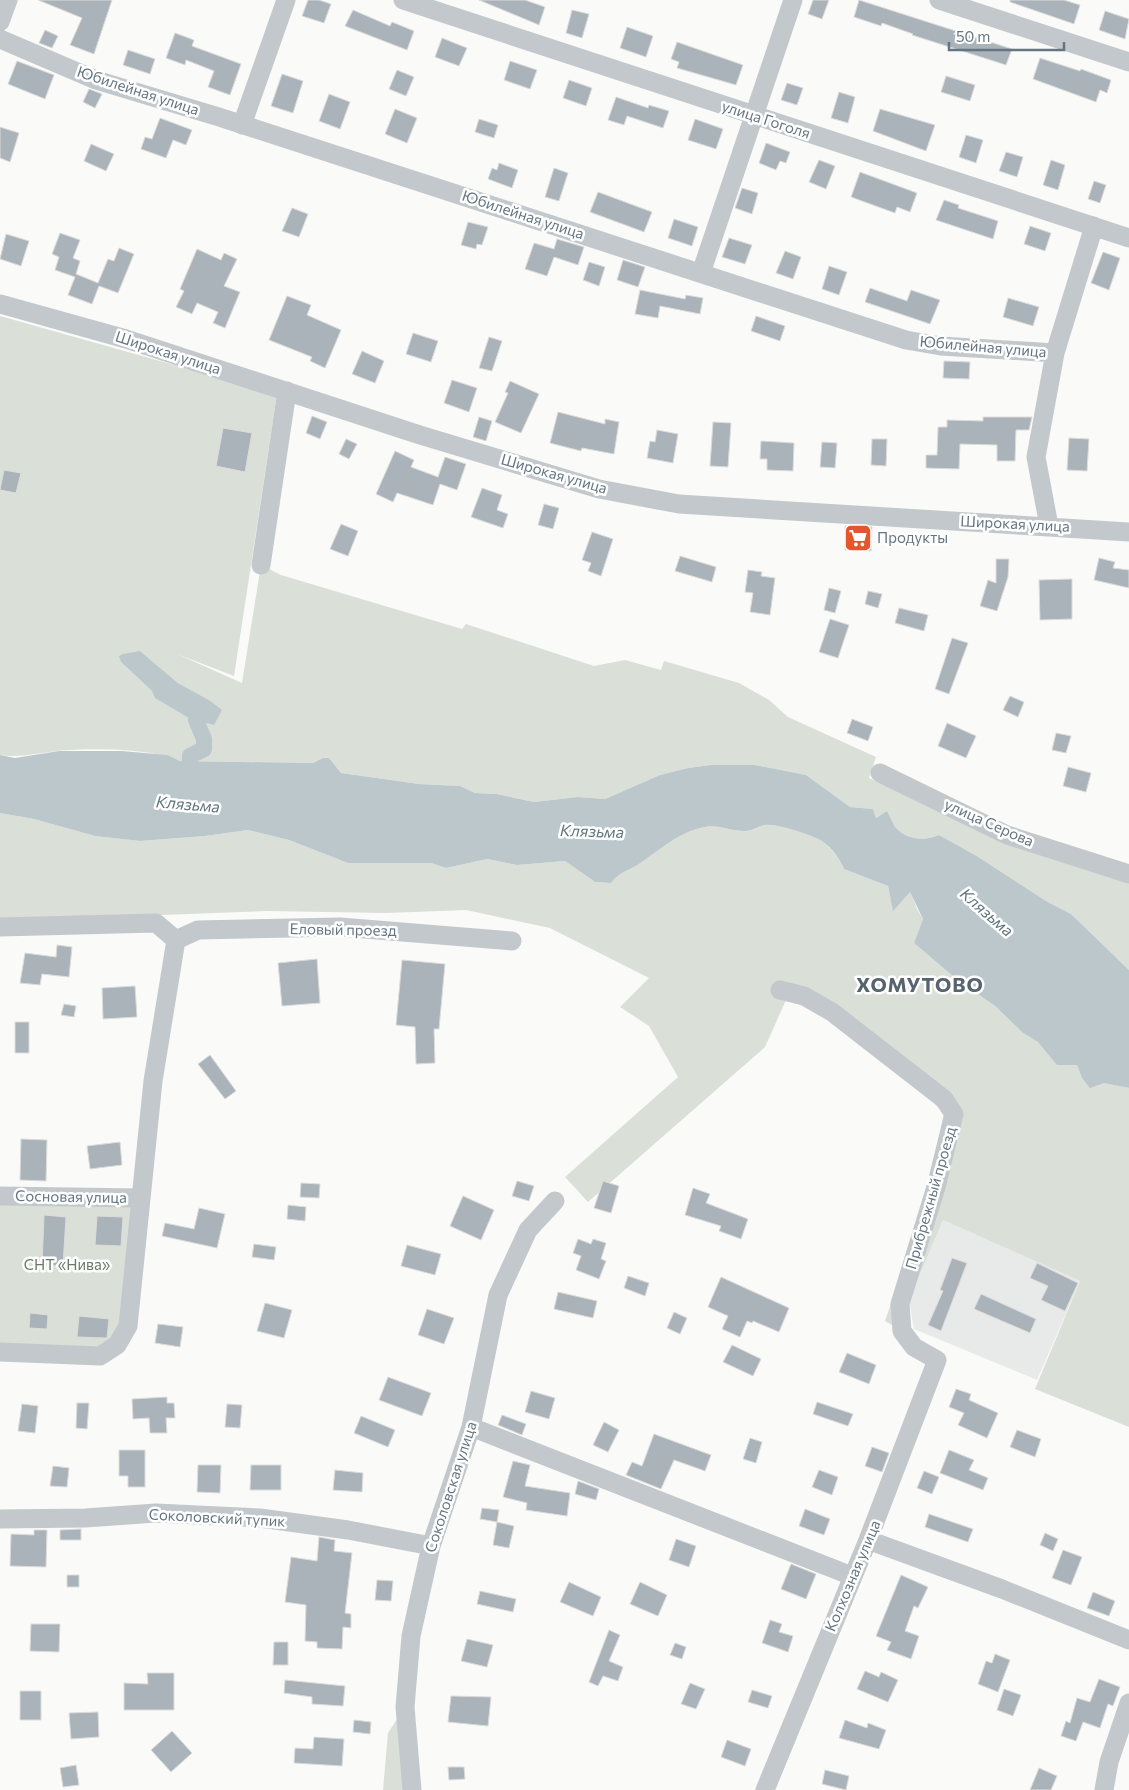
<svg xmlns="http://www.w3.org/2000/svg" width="1129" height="1790" font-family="Commissioner,sans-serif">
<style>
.built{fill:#e8e9e9}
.green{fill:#dadfd7;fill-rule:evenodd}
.water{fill:#bbc7cb}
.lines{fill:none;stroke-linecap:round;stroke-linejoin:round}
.canal{stroke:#bbc7cb;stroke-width:16}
.building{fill:#aab3b9;stroke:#dcdcda}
.minor{stroke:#c3c8cc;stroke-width:19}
.labels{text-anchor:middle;stroke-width:5;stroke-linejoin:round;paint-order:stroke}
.street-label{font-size:15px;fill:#657683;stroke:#fff}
.poi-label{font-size:15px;fill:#657683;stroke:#fff;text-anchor:start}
.park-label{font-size:15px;fill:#687a64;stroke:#fff}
.water-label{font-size:16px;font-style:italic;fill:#60757c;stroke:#fff}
.district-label{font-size:20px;font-weight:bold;letter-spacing:1px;fill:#57646e;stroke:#fff}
</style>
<rect width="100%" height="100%" fill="#fafaf8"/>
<!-- built -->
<path class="built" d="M943,1220L1080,1281L1037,1380L914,1329L909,1300Z"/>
<!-- green -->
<path class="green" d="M0,316L277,394L234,676L177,654L242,683L261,565L281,575L462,629L466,624L594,666L625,660L661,670L664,661L739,683L769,700L788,717L876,757L869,778L955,819L1129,882V970L1071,914L1046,901L975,855L939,835C925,841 908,840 897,829C893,825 890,816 887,811L876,818L873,809L850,807L806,775L755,765H711L688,768L660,775L605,799L578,797L534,802L497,794L475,793L460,786L419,784L341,773L329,758H323L313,763L180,761C150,748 90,748 57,751C38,753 20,758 0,755ZM140,651L178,683L209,700L214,724L204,722L152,691L121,662Z
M0,813L34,819L95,836L140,841L205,836L248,830L289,840L348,863H431L446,868L487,859L517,865L565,861L595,882L611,883C619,872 628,871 639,864C660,850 678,832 705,827C719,824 732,832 746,831C753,830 759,826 765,825C775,823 816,836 823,842C832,849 840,859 844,869L888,886L893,910L910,891L917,909L923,919L914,943L954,977L995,1006L1023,1033L1038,1042L1048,1052L1077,1065L1082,1078L1129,1088V1427L1035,1389L1080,1281L943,1220L909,1300L902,1331L885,1321L928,1195L944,1113L935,1104L812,1008L786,1000L765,1047L588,1202L565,1177L678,1077L649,1026L620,1007L649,978L550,928L466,910L386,913L267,911L0,921Z
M0,1196L141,1198L128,1326L100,1356L0,1352Z
M405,1707L412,1790H383L388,1733Z"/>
<!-- water -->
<path class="water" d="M140,651L178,683L209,700L222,710L214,725L189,718L155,698L152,691L121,662L119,656L123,654Z
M59,751H122L167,755L180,761L313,763L323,758H329L341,773L419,784L460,786L475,793L497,794L534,802L578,797L605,799L660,775L688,768L711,765H755L806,775L850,807L873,809L876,818L887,811C890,816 893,825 897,829C908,840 925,841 939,835L975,855L1046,901L1071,914L1129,970V1088L1104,1083L1090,1088L1082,1078L1077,1065H1057L1038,1042L1023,1033L995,1006L954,977L914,943L923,919L910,892L893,911L888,886L844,869C840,859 832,848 823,842C816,836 775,823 765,825C759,826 753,830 746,831C732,832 719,824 705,827C678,832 660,850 639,864C628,871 619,872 611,883L595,882L565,861L517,865L487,859L446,868L431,863H348L289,840L248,830L205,836L140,841L95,836L34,819L0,813V755L15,758Z"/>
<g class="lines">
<!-- canal -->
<path class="canal" d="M190,783V756L204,749V739L196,720"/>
</g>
<!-- building -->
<path class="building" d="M38,0H112L94,54L70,45L82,18Z
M308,0H319L331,4L324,23L302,16Z
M479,0H525L545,7L539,25Z
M813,0H829L822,19L808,14Z
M859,0L1012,49L1006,65L912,35L913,34L882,23L881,26L854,17Z
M1010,0H1064L1080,5L1074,24L1010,2Z
M353,10L390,26L392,22L414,31L407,50L345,26Z
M572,10L589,14L582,38L566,33Z
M1105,11L1129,19L1125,39L1099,30Z
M627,27L653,36L646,57L620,48Z
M45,30L58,36L52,48L39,43Z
M175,33L194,40L192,46L241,64L230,95L208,87L214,71L186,60L185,65L166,58Z
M442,38L467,48L459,66L435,57Z
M677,42L743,65L736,85L677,68L679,62L671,59Z
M128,50L155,59L150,74L123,65Z
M1040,58L1080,71L1081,69L1111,80L1107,93L1100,90L1096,102L1033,79Z
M17,61L54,75L45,99L8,84Z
M510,61L537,70L530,89L504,80Z
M397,70L414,77L406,96L389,89Z
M282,74L303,81L293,113L271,106Z
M946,76L975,85L970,101L941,92Z
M569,80L592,88L586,106L563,98Z
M787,83L803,88L797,105L781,100Z
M89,89L102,94L95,108L83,102Z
M839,92L855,97L848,123L831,118Z
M329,94L350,102L340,129L319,121Z
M616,97L648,108L649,105L669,111L663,128L627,116L624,125L608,120Z
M395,109L417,118L407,143L385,134Z
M880,109L935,125L926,151L873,131Z
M160,118L192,130L186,145L173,140L166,158L141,149L145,137L152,139Z
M479,119L498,125L494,138L475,132Z
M695,119L723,129L716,149L688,140Z
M0,127L19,133L10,162L0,158Z
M966,135L983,140L976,163L959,157Z
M766,143L790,152L786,163L780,161L776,170L759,163Z
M91,144L114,154L106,171L84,161Z
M1006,152L1023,157L1017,177L999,171Z
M819,160L835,166L826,189L809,182Z
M1051,160L1065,165L1058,190L1043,185Z
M499,163L518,170L512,188L488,179L492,168L497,170Z
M554,168L568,173L559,201L545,197Z
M860,172L917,193L910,212L897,207L895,213L851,197Z
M1094,181L1106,185L1100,203L1088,199Z
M742,188L758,193L752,214L735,208Z
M598,192L652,212L644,232L590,212Z
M944,200L959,205L958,208L998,221L993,239L936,220Z
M292,208L308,214L299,237L282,231Z
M674,219L698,227L692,246L668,238Z
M468,222L488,227L482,245L477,244L476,249L461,245Z
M1030,226L1051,233L1045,251L1024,244Z
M60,233L80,240L73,258L80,261L76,274L98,283L108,259L114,261L119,248L134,254L118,293L99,286L92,304L68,295L75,277L55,270L59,257L52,254Z
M6,234L29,241L21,266L0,259Z
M729,238L752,245L745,264L722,257Z
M557,239L584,247L578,265L554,257L547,276L525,269L534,243L554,249Z
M197,249L221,260L224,253L237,259L224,286L240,292L225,328L213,323L218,312L197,303L192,314L176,307L184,291L180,289Z
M785,251L801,257L793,279L776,273Z
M1103,252L1120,258L1109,290L1091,283Z
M623,260L645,267L638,287L617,280Z
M589,262L605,267L599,286L583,280Z
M829,266L847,272L839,295L822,289Z
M870,288L907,301L911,290L940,300L930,324L865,302Z
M640,290L685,299L686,295L703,298L700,314L660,306L658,318L635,314Z
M287,296L311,305L307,315L341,330L325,368L310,361L312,357L269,340Z
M1008,298L1039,307L1033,326L1003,317Z
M756,316L785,326L780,341L751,331Z
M413,333L438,341L431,362L406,354Z
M489,337L502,341L492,371L479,368Z
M362,351L384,361L375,383L352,374Z
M944,361L970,362L969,379L943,378Z
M452,380L477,388L469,412L444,403Z
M510,381L539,394L521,433L495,422L508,393L505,392Z
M558,412L605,424V419L619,422L614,454L582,448L581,451L550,443Z
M312,416L327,422L320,439L306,433Z
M479,417L492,421L486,441L473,437Z
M983,417H1032L1029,430H1016L1015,461H997V445L960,444L959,469L926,468V455H937L938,427H947V420L983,421Z
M713,422L731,423L728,467L710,466Z
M223,428L252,433L245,472L216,466Z
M657,430L678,434L673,463L647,458L650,441L655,442Z
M1069,438L1089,439L1087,471L1067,470Z
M346,439L357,444L349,459L339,454Z
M872,439H887L886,466L871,465Z
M761,441L794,443L793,471L767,470V459H760Z
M822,442L837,443L835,468L820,467Z
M395,451L414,460L411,467L438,477L445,457L466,464L457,490L440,484L433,505L397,493L393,502L376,494Z
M4,470L21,473L16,493L0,490Z
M482,488L502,495L497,510L508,514L503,528L471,517Z
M544,504L559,508L553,529L538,525Z
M341,524L358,531L348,556L330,549Z
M845,526L872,527L871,551L845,550Z
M592,532L613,539L601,576L588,571L591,563L582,560Z
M680,556L716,567L712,582L675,571Z
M1099,558L1115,562L1113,568L1129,570V588L1094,580Z
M996,559H1009L1008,577L997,611L980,606L988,580L996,583Z
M748,570L762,572L761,576L775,578L770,615L750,612L753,593L745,592Z
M1072,579V619L1040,620L1039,580Z
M829,588L841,591L835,613L824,610Z
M868,591L882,594L878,608L865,604Z
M899,608L928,615L924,631L895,623Z
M830,619L849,625L838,658L819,652Z
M952,638L968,643L949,694L935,689Z
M1010,696L1024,702L1018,717L1003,710Z
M852,719L873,727L868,741L847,733Z
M947,723L976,736L966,758L938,746Z
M1056,733L1071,736L1066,753L1052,750Z
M1068,767L1091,773L1086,792L1063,786Z
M57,945L72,947L69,977L42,974L40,985L20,983L25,953L56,957Z
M317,959L320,1003L282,1006L278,963Z
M402,960L445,964L439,1029H434L435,1063L416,1064L415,1027L396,1025Z
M135,986L137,1017L103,1019L102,988Z
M64,1004L76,1006L74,1017L61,1015Z
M15,1022H29V1053H15Z
M210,1055L236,1091L225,1099L198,1064Z
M21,1139L47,1140L46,1181L20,1180Z
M120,1142L122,1165L90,1169L87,1146Z
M517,1181L534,1186L529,1201L512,1196Z
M603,1181L619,1186L611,1213L594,1208Z
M301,1183L320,1184L319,1198L300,1197Z
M693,1188L710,1194L706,1203L748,1219L741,1239L719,1231L721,1226L685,1215Z
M463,1196L494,1210L481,1240L450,1226Z
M288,1205L306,1207L305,1221L287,1219Z
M199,1208L225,1214L217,1248L162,1236L165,1223L194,1229Z
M44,1215L66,1217L63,1266L42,1265Z
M97,1216L123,1217L121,1246L95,1245Z
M578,1239L591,1244L593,1239L606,1243L601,1259L606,1261L599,1279L576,1270L581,1256L573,1253Z
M254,1244L276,1247L274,1260L252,1257Z
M407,1245L441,1254L435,1275L401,1266Z
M952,1258L967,1263L941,1331L928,1325L943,1291L940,1290Z
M1037,1263L1078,1283L1065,1311L1041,1300L1048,1286L1030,1278Z
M628,1276L649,1283L645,1296L624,1288Z
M721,1277L789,1308L779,1332L753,1321L752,1323L747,1321L740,1337L722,1329L728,1316L708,1307Z
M558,1292L597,1301L593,1318L554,1309Z
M981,1294L1036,1319L1030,1333L974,1309Z
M265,1303L292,1310L284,1338L257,1331Z
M427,1309L454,1318L444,1344L418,1335Z
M674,1312L687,1318L680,1334L667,1328Z
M30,1313L48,1315L47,1329L29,1328Z
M79,1316L109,1319L107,1338L77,1337Z
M158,1324L183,1327L180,1347L155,1343Z
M732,1345L761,1359L753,1376L723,1362Z
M847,1353L876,1365L869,1384L839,1372Z
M388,1377L431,1393L422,1416L379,1400Z
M956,1389L971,1394L969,1400L998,1413L987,1438L958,1425L964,1413L949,1407Z
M531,1391L555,1398L549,1419L525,1412Z
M167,1397V1403H174L175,1418H166L167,1433H150L149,1418L133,1419L132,1399Z
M817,1402L853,1414L848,1426L813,1414Z
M77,1403H89L87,1429L76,1428Z
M22,1404L38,1406L35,1433L18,1431Z
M227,1404L242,1405L240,1428L225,1427Z
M502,1415L526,1424L522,1435L498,1425Z
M361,1416L395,1430L388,1447L354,1433Z
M604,1422L619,1430L608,1452L593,1445Z
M1017,1430L1041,1439L1035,1457L1010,1447Z
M654,1434L711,1455L705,1471L674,1460L661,1489L626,1475L632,1462L642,1466Z
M750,1438L762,1442L756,1463L743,1459Z
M872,1447L889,1453L882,1472L865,1466Z
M119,1450H145V1487H128V1476H119Z
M949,1450L974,1460L969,1470L988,1478L983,1490L940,1473Z
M513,1461L530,1465L525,1486L570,1493L567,1516L526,1510L527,1503L503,1497Z
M198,1465H221L220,1493L197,1492Z
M251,1465H281V1490H250Z
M53,1466L69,1468L67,1487L50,1486Z
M335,1470L363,1473L362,1492L333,1490Z
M819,1470L838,1477L832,1495L812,1487Z
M924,1471L939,1477L932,1494L917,1488Z
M578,1481L599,1489L596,1500L575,1494Z
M482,1508L499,1510L497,1522L480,1519Z
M805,1509L830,1519L824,1535L799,1526Z
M929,1514L973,1529L968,1542L925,1527Z
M497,1522L514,1526L509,1548L493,1545Z
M81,1529V1540H60V1530Z
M34,1530H47L46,1567L10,1566L11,1534L34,1535Z
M1045,1533L1058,1539L1053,1551L1040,1545Z
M319,1537L335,1540L334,1551L352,1553L345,1613L351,1614V1628L343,1627L342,1649L317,1648V1642L305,1641L306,1605L285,1602L291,1557L317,1561Z
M676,1539L696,1546L689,1567L669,1560Z
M1063,1550L1082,1557L1071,1585L1052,1578Z
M791,1564L816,1574L806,1599L781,1589Z
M67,1575H79V1587H67Z
M901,1575L928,1587L918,1608L914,1606L905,1631L919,1636L911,1659L887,1650L891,1642L876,1636Z
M377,1580L393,1581L391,1601L375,1600Z
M569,1582L601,1597L593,1616L560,1602Z
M640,1582L667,1595L658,1616L630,1604Z
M480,1591L516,1599L513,1612L477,1604Z
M1093,1592L1115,1601L1109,1616L1087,1608Z
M770,1620L782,1624L779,1632L793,1636L788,1652L762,1643Z
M31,1624H60L59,1652L30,1651Z
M609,1630L620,1635L609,1661L623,1667L618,1681L603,1676L598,1686L589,1682Z
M467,1639L493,1645L487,1667L461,1661Z
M274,1642H288V1665H273Z
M675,1643L686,1647L682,1659L670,1655Z
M995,1654L1010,1660L998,1692L978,1684L986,1661L992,1663Z
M865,1671L879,1677L881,1672L898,1680L888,1702L857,1689Z
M147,1673H174V1710H124V1683L148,1684Z
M1099,1679L1120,1687L1113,1706L1108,1704L1100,1728L1083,1722L1076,1741L1061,1736L1066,1721L1070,1723L1077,1698L1090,1702Z
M285,1680L345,1686L343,1706L312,1704V1697L284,1693Z
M690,1683L705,1689L696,1709L681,1704Z
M1004,1689L1021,1695L1013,1716L997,1710Z
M752,1690L772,1696L768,1708L748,1702Z
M20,1691H41V1720H20Z
M451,1696L491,1697L488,1726L448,1722Z
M98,1712L99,1737L71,1739L69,1713Z
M354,1720L371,1722L370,1734L353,1732Z
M845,1720L867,1728L868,1723L886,1730L879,1749L839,1738Z
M172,1731L192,1753L171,1772L151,1750Z
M314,1737L344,1739L342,1766L294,1763L295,1748L313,1749Z
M727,1740L751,1749L745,1766L721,1757Z
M76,1765L79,1785L63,1787L60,1768Z
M448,1767H464L465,1779L449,1780Z
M1039,1768L1057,1776L1051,1790H1030Z
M825,1770L849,1776L846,1790L822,1784Z"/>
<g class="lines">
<!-- minor -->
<path class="minor" d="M403,0L1129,238
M939,0L1129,62
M0,22L8,0
M0,39L96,80L219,117L906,340L941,346L1055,353
M242,125L286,0
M701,273L793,0
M0,304L126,339L420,435L599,489L679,504L1129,532
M1049,526L1036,457L1055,353L1094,226
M261,565L287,391
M880,773L1007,835L1129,874
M0,927L156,923L176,940L153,1081L128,1326L117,1345L100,1356L0,1352
M176,940L198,930L340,927L512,941
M0,1196L141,1198
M471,1427L852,1576
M0,1519L85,1518L156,1513L260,1518L348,1530L431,1546
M868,1540L1002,1589L1129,1640
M412,1790L405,1707L411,1636L431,1546L471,1427L498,1295L528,1230L555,1201
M765,1790L868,1540L937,1360L914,1347L902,1331L900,1304L936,1187L954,1114L944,1099L832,1012L804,996L780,990
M1104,1790L1109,1762L1129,1703"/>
</g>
<!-- icons -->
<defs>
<g id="supermarket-square" transform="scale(1.4375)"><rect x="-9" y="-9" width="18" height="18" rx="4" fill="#e4572e" stroke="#fff"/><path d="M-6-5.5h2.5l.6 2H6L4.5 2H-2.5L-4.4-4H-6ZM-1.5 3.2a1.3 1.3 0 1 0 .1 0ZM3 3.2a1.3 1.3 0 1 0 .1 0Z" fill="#fff"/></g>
</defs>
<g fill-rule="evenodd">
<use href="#supermarket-square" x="858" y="538"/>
</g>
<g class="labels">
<!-- street labels -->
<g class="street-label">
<text transform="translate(138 91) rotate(18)" y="5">Юбилейная улица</text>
<text transform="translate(766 120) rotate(18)" y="5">улица Гоголя</text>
<text transform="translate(523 215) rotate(18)" y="5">Юбилейная улица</text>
<text transform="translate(983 347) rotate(5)" y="5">Юбилейная улица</text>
<text transform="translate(168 353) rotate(18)" y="5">Широкая улица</text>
<text transform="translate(554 474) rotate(16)" y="5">Широкая улица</text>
<text transform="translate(1015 524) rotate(3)" y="5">Широкая улица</text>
<text transform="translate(989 823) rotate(24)" y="5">улица Серова</text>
<text transform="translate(343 930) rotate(1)" y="5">Еловый проезд</text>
<text transform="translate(71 1197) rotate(1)" y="5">Сосновая улица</text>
<text transform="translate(931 1198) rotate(-74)" y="5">Прибрежный проезд</text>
<text transform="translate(451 1487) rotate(-72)" y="5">Соколовская улица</text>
<text transform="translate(217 1518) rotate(3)" y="5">Соколовский тупик</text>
<text transform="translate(853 1576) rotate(-67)" y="5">Колхозная улица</text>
</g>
<!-- poi labels -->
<g class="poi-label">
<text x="877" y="543">Продукты</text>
</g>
<!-- park labels -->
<g class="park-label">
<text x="67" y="1270">СНТ «Нива»</text>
</g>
<!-- water labels -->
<g class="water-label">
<text transform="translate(188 804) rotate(5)" y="6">Клязьма</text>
<text transform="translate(592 831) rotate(2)" y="6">Клязьма</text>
<text transform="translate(987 912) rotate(41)" y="6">Клязьма</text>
</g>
<!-- district labels -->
<g class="district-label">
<text x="920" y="992">ХОМУТОВО</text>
</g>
</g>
<!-- scale -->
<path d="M949 42v8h115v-8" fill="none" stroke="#657683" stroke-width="2.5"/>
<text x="956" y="42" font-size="15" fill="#657683" stroke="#ffffff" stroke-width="4" paint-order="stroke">50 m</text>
</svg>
